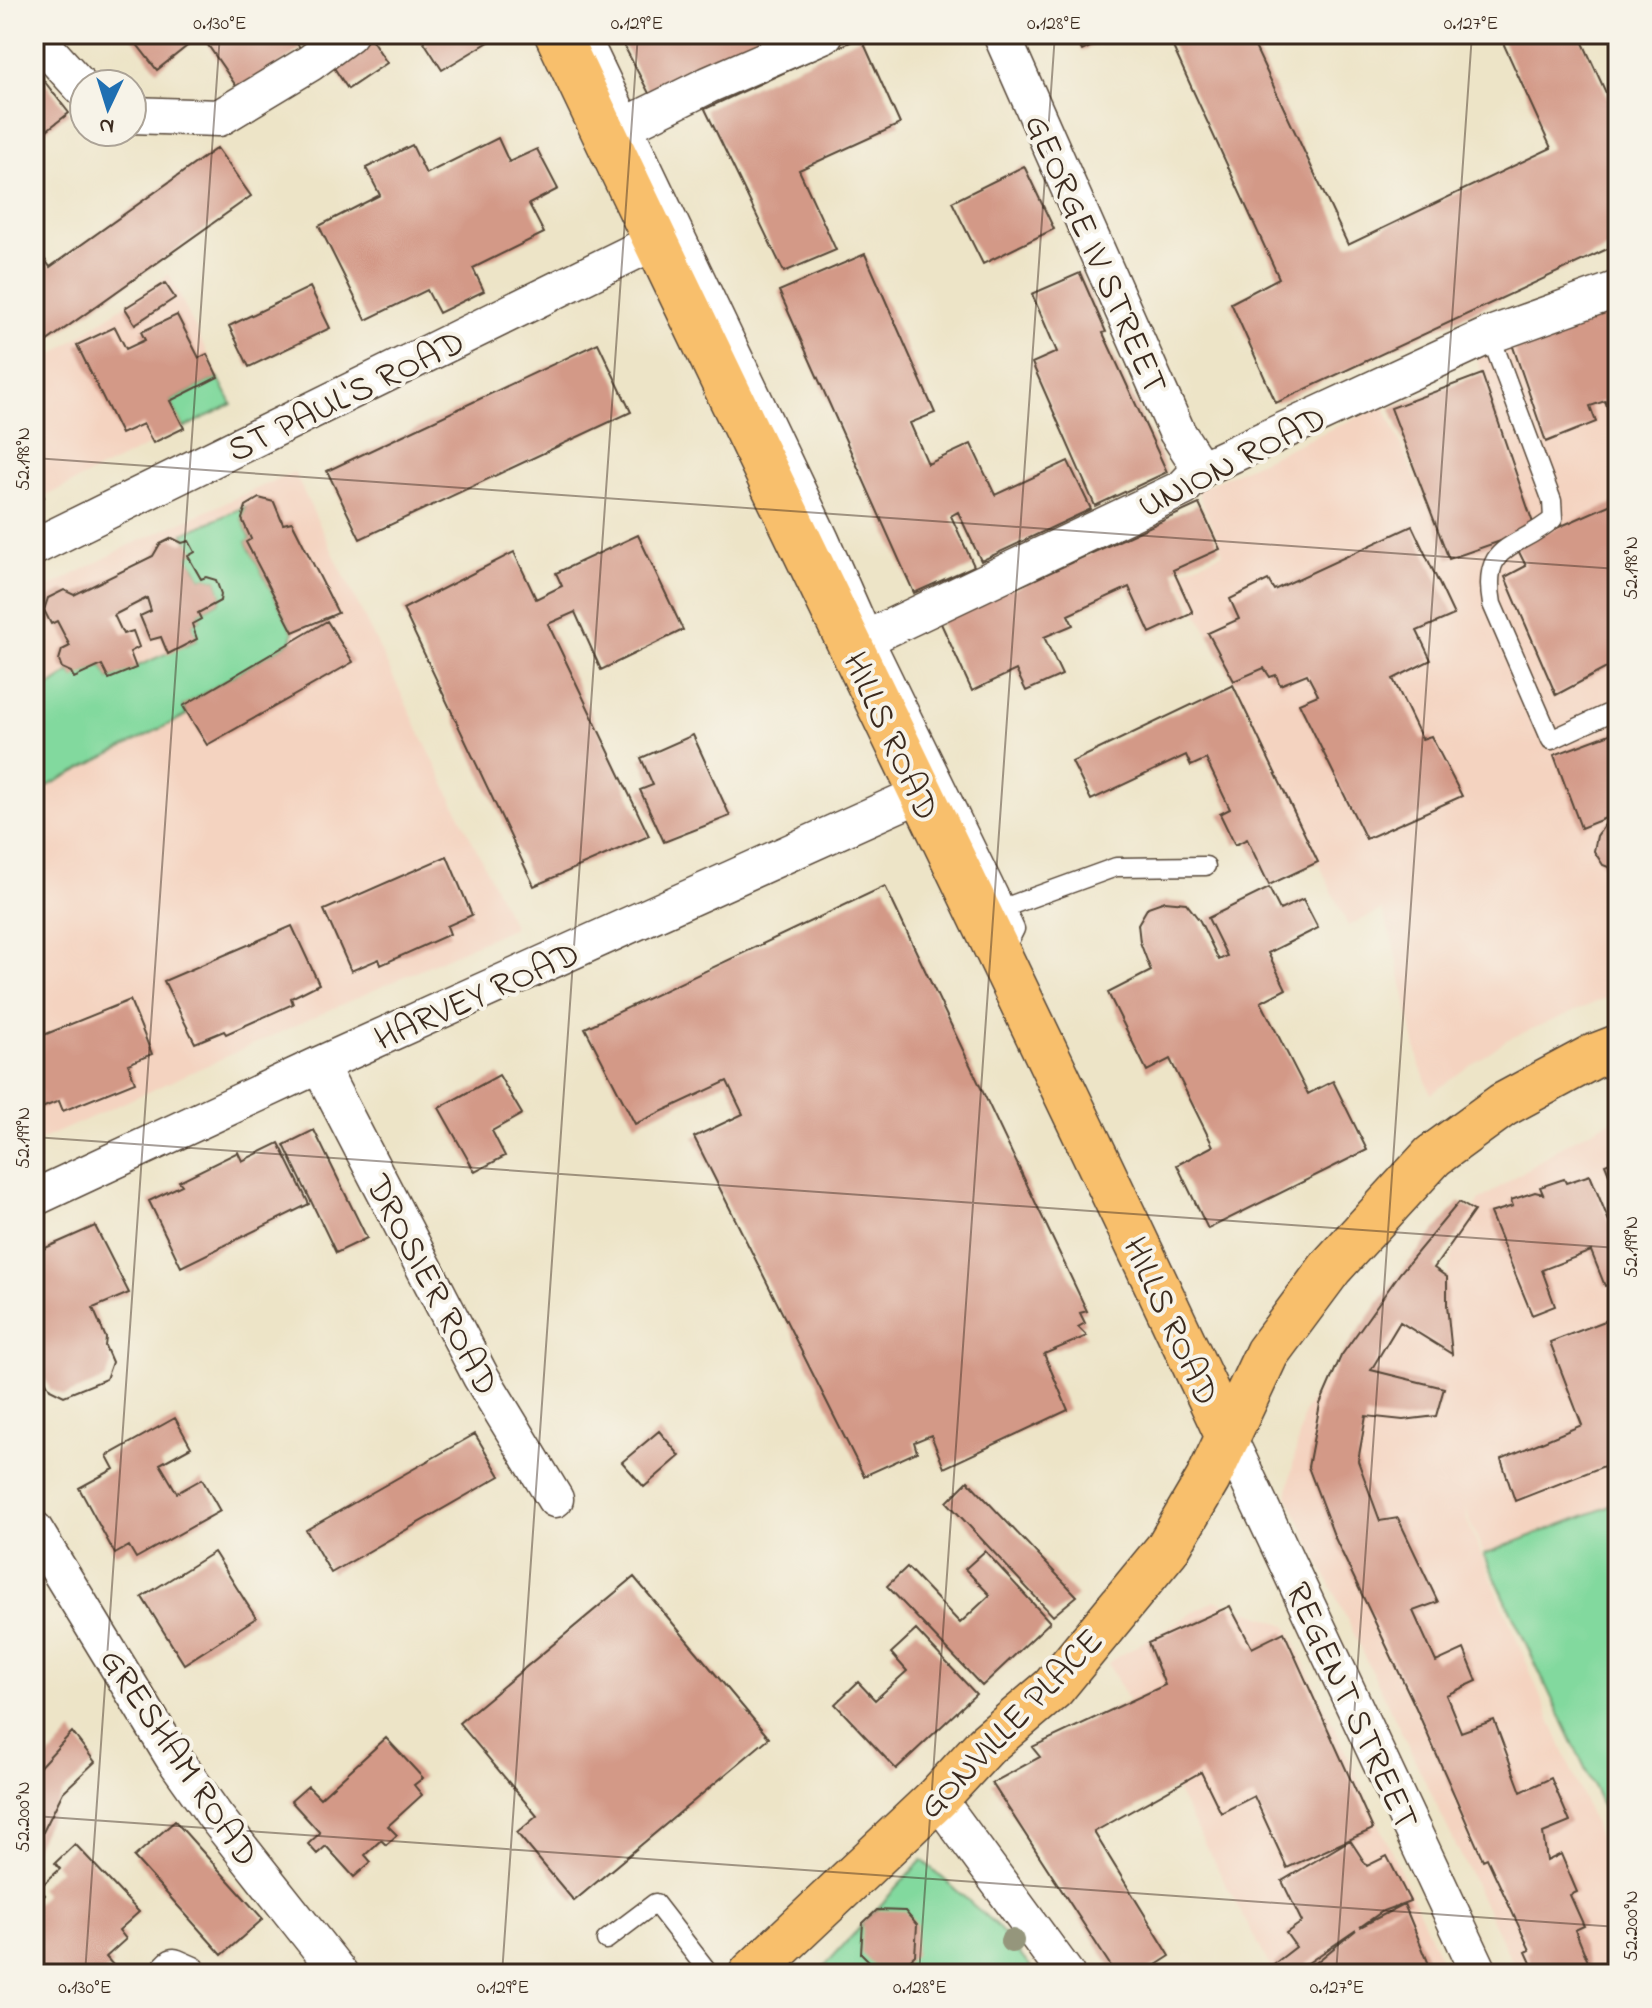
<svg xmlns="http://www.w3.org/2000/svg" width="1652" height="2008" font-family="'Indie Flower',sans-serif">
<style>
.built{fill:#f4d3c0}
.green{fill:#82d99e;stroke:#5e825e;stroke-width:2}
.building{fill:#d39987}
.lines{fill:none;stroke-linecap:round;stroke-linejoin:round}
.service-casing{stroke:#564637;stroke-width:21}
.minor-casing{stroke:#564637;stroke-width:39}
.primary-casing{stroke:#564637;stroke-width:47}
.service{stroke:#fff;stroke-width:18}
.minor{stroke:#fff;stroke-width:36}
.primary{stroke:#f8bf6c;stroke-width:44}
.tree{fill:#95967c}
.ticks{fill:none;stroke:#3b2a1e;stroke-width:2;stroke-opacity:0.45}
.labels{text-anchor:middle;stroke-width:8;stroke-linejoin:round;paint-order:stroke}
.street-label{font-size:36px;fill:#3b2a1e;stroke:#f7f3e8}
.neatline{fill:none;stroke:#3b2a1e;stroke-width:3}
.ticks-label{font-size:20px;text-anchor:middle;fill:#3b2a1e}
</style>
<rect width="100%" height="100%" fill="#f7f3e8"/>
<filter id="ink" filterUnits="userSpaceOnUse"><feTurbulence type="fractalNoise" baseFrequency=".0125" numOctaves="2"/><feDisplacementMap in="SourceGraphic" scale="16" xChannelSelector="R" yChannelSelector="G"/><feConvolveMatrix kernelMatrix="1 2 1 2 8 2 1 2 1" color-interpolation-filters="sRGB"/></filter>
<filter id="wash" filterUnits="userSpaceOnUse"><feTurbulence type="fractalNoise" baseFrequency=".006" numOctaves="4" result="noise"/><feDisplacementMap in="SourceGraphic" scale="32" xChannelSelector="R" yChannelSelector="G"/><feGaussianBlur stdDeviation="1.8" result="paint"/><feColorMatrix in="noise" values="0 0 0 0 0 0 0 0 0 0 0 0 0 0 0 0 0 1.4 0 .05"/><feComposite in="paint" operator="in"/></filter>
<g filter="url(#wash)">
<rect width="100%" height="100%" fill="#ede4c7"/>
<!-- built -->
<path class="built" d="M169,274L232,404L34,502V368Z
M1618,301V993L1506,1040L1431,1094L1420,1066L1394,947L1382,910L1348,926L1234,681L1176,573L1223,553L1197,490L1384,405L1436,526L1391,408L1482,374L1475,353Z
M294,472L514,927L34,1143V595L130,545Z
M1618,1117V1839L1484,1554L1469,1520L1466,1505L1467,1520L1618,1882V1974H1518L1287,1495L1304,1411L1400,1275L1445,1304L1452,1361L1447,1305V1277L1457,1238L1480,1200L1565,1144Z
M1214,1600L1287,1625L1448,1974H1274L1108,1663Z"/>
<!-- green -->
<path class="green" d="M218,377L232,404L184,428L170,401Z
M246,506L242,519L251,539L246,542L293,632L291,642L183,706L187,715L34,793V696L71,672L74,677L102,665L109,679L197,640L192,624L201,619L198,613L220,601L221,594L216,580L206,577L201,579L188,556L194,551L183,534Z
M1618,1503V1839L1484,1554Z
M922,1860L997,1926L1036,1974H817Z"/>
<g id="blocks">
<!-- building -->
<path class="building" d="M129,34H290L301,49L241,93L201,35L157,70Z
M355,34H368L387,63L348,89L325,54Z
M419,34H502L442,70Z
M618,34H805L653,101Z
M1074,34H1108L1110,37L1082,51Z
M1167,34H1249L1348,245L1551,148L1499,34H1579L1618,119V244L1276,403L1231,303L1279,278Z
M861,37L900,124L799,170L836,250L784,272L705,109Z
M34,68L69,113L34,140Z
M498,138L509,162L537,149L558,189L529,204L544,233L473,268L484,291L439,313L427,290L366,320L319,226L380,195L366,168L412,145L426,174Z
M217,148L251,196L36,349L34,244L50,267Z
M1024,166L1054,229L983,264L952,202Z
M865,254L935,413L910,423L928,464L971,444L995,495L1068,461L1091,509L981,561L958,512L951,516L974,566L914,593L779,291Z
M1080,273L1106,332L1103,333L1167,472L1095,506L1032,363L1057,352L1032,294Z
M165,283L175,298L135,324L125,308Z
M310,287L330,328L249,367L229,326Z
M1618,301V437L1605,401L1590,406L1596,422L1546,442L1510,338Z
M177,315L199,358L207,354L218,377L170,401L184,428L153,443L143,424L121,434L77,345L115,327L126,349L145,340L141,332Z
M598,343L631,412L360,539L327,471Z
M1482,374L1535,529L1449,559L1391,408Z
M34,476L44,497L34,502Z
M259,498L274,502L283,524L292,522L338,613L293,632L246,542L251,539L242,519L246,506Z
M1618,501V662L1556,695L1505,577L1526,566L1516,546Z
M1199,504L1220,549L1173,570L1193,613L1150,633L1129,587L1068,615L1073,625L1044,637L1062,675L1026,691L1016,670L972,691L938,617L1010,584L1012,590Z
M1412,526L1454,615L1417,631L1431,660L1393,679L1422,739L1431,736L1462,796L1366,839L1299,703L1318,695L1307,674L1280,685L1276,675L1270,677L1264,668L1234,681L1208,633L1239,619L1230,599L1268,580L1274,590Z
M638,535L683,630L601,670L575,612L548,624L649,836L534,886L403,609L514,552L536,599L562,586L556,573Z
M172,538L182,543L189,541L195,552L188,556L201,579L206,577L216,580L221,594L220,601L198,613L201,619L192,624L197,639L168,654L161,637L150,640L140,616L151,611L147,598L114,615L123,634L133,631L139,647L130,652L136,668L109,679L102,665L74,678L71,672L62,668L59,660L62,650L70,646L57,621L51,624L44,610L48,598L64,590L74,595L153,556L160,544Z
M327,621L353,662L207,745L183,706Z
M1233,685L1318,862L1269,885L1247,839L1235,845L1220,814L1230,809L1206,759L1191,766L1186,755L1091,800L1072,762Z
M1618,731V813L1581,828L1554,755Z
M693,735L730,816L664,842L640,790L653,785L641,758Z
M1615,819H1618L1616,870L1603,865L1594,851L1597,836L1606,823Z
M447,856L472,915L447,926L450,934L381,965L379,959L351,971L324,910Z
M885,886L1087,1311L1080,1313L1085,1323L1078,1327L1087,1336L1044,1354L1068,1410L944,1468L931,1435L914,1442L917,1452L864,1476L694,1137L743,1114L727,1081L635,1124L585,1028Z
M1269,888L1280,910L1303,899L1318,928L1268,953L1286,989L1261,1002L1308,1094L1333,1081L1367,1150L1208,1229L1177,1165L1213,1146L1170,1059L1147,1071L1108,993L1151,971L1140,942L1138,924L1148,907L1165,901L1186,903L1200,921L1219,960L1227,956L1208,918Z
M292,926L319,984L291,998L293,1004L226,1034L224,1031L195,1043L164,981Z
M130,1000L152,1054L128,1064L135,1082L63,1111L59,1101L34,1111V1039Z
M499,1075L522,1114L492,1131L505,1156L475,1172L439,1108Z
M314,1130L367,1238L336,1253L284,1145Z
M279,1143L309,1204L181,1267L149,1201L182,1185L179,1181L238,1152L242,1161Z
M1618,1159V1196L1605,1164Z
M1590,1175L1618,1243V1281L1605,1286L1591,1251L1542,1270L1555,1306L1532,1315L1490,1213L1513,1206L1511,1200L1535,1192L1543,1194L1540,1187L1564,1179L1566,1183Z
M1459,1202L1474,1211L1434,1268L1447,1277V1305L1452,1354L1400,1322L1371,1370L1444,1388L1436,1416L1403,1420L1366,1416L1358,1461L1380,1521L1398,1518L1438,1602L1413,1611L1436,1662L1464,1649L1477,1681L1446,1695L1461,1732L1494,1720L1521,1792L1551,1778L1570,1822L1543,1833L1547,1861L1561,1854L1577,1892L1570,1895L1584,1926L1575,1930L1593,1974H1536L1526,1952L1530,1950L1487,1858L1483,1860L1416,1708L1335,1538L1308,1467L1320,1404L1341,1356L1400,1273Z
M95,1226L129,1293L93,1308L106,1338L105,1346L112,1362L106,1379L64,1396L50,1389L41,1372H34V1253Z
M1618,1316V1472L1608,1476L1604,1466L1515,1501L1501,1459L1582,1425L1550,1342Z
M175,1418L191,1447L160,1464L177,1493L202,1479L220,1511L136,1558L129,1546L115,1554L79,1488L114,1469L107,1456Z
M659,1431L680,1456L644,1487L622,1462Z
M475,1434L500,1476L331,1573L306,1530Z
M968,1481L1077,1596L1053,1616L947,1502Z
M985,1551L1050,1622L982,1686L887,1586L907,1567L960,1623L990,1595L965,1569Z
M214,1552L256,1618L184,1664L142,1597Z
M634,1577L769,1738L574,1901L517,1833L537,1816L459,1723Z
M1230,1606L1252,1648L1284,1632L1373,1829L1287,1868L1254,1796L1221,1813L1201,1772L1094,1832L1170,1956L1142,1974H1116L992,1783L1040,1757L1032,1747L1165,1685L1148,1643Z
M916,1630L976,1694L896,1769L835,1704L858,1682L875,1700L907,1671L891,1653Z
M72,1732L95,1762L63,1792L34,1850V1773Z
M386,1738L423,1778L414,1785L422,1795L388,1826L397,1835L386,1845L381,1840L365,1855L371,1862L354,1877L326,1846L317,1854L308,1844L320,1833L291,1801L308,1786L320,1798Z
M175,1821L263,1919L222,1955L134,1857Z
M1350,1840L1367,1866L1387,1856L1410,1901L1383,1911L1360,1927L1404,1904L1433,1974H1302L1356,1930L1292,1974H1280L1274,1964L1296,1947L1286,1933L1302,1922L1282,1881Z
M75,1844L139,1912L119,1930L126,1939L106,1957L113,1965L103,1974H34V1906L45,1895L39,1888L60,1869L55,1863Z
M877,1910L905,1911L917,1925L915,1955L901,1968L874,1966L861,1953L863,1923Z"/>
</g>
</g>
<g filter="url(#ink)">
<use href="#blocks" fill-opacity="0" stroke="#564637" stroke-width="2"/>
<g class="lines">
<!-- service casing -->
<g class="service-casing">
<path id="service" d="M590,34L829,536L873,636L1005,907L1015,929L1003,953
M1490,335L1552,501L1553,519C1515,551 1481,542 1492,604L1551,740L1618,709
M995,911L1116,867L1206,866
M606,1940L655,1903L710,1974"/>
</g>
<!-- minor casing -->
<g class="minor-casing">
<path id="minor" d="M1001,34L1177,432L1201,469
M44,46L84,90
M132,115L219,118L310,63L349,34
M605,136L708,85L825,34
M34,547L656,241
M851,646L1183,488L1201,469L1490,335L1618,289
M319,1065L481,1377L555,1499
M34,1198L319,1065L920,794
M1228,1437L1480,1974
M34,1529L173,1757L215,1816L340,1974
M937,1798L1066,1974
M167,1974L174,1967L190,1974"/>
</g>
<!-- primary casing -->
<g class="primary-casing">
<path id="primary" d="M557,34C779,503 1009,967 1228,1437
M751,1974L937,1798L986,1745L1053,1688L1167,1549L1208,1479L1267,1353L1331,1267L1433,1156L1503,1105L1592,1057L1618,1047"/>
</g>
<!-- service -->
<use href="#service" class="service"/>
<!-- minor -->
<use href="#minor" class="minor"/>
<!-- primary -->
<use href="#primary" class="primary"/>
</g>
<!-- trees -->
<circle class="tree" cx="1012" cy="1941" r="12"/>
</g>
<!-- ticks -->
<path class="ticks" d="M34,458L1618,569M34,1137L1618,1248M34,1816L1618,1927M85,1974L220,34M502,1974L638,34M919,1974L1055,34M1336,1974L1472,34"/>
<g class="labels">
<!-- street labels -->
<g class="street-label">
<text transform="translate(1098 253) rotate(66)" y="13">GEORGE IV STREET</text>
<text transform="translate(345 394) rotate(-26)" y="13">ST PAUL'S ROAD</text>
<text transform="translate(1231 460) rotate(-27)" y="13">UNION ROAD</text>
<text transform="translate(893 735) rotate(65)" y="13">HILLS ROAD</text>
<text transform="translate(476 994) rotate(-24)" y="13">HARVEY ROAD</text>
<text transform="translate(434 1284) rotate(62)" y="13">DROSIER ROAD</text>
<text transform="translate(1173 1320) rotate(65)" y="13">HILLS ROAD</text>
<text transform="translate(1354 1705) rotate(65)" y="13">REGENT STREET</text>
<text transform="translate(1009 1722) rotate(-46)" y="13">GONVILLE PLACE</text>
<text transform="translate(181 1756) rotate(56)" y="13">GRESHAM ROAD</text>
</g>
</g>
<!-- margin -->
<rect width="1652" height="2008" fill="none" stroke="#f7f3e8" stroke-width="88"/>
<!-- north arrow -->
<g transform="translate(108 108) rotate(184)"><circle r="38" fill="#f7f3e8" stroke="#aca397" stroke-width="2"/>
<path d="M0-6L14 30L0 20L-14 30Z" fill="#1f6fb2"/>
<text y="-12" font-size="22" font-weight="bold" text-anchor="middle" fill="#3b2a1e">N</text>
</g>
<rect x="44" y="44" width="1564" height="1920" class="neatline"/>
<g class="ticks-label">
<text x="220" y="29">0.130°E</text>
<text x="637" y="29">0.129°E</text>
<text x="1054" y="29">0.128°E</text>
<text x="1471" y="29">0.127°E</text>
<text transform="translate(22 459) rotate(-90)" y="7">52.198°N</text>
<text transform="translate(1630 568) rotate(-90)" y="7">52.198°N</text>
<text transform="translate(22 1138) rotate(-90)" y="7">52.199°N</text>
<text transform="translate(1630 1247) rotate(-90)" y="7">52.199°N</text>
<text transform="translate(22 1817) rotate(-90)" y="7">52.200°N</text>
<text transform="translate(1630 1926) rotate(-90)" y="7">52.200°N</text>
<text x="85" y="1993">0.130°E</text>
<text x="503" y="1993">0.129°E</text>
<text x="920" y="1993">0.128°E</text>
<text x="1337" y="1993">0.127°E</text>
</g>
</svg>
